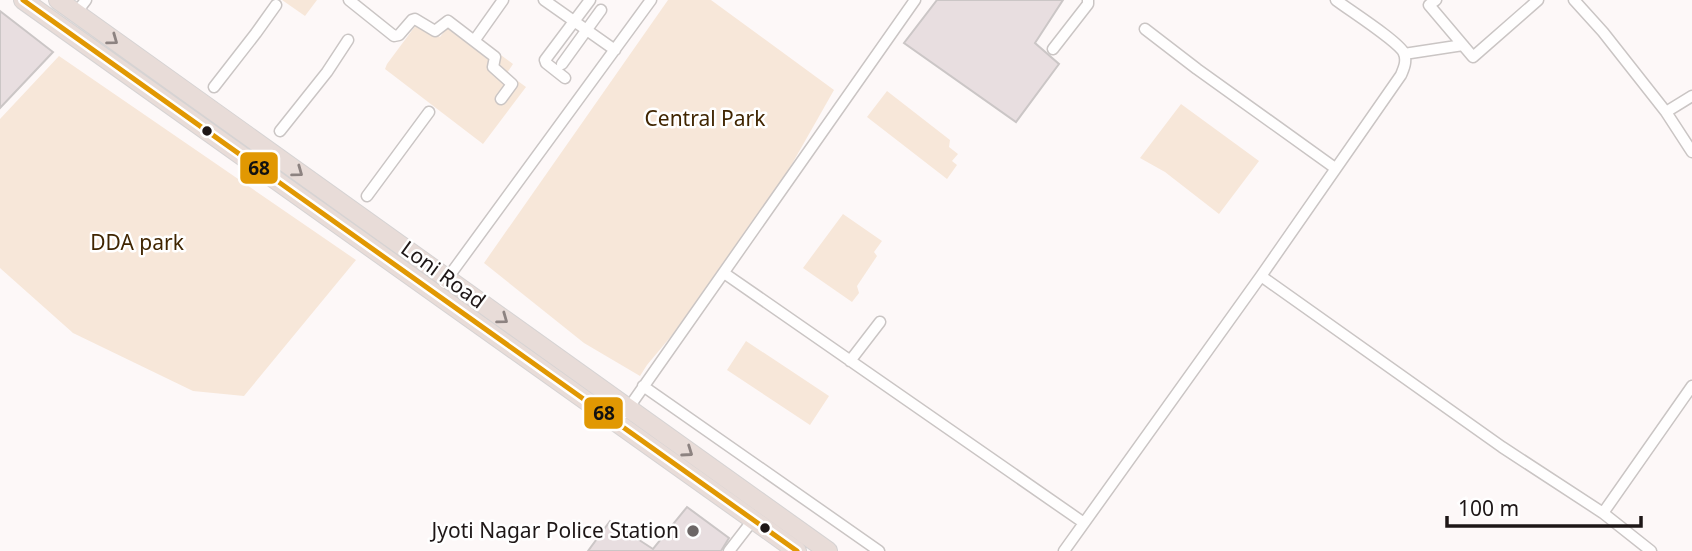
<svg xmlns="http://www.w3.org/2000/svg" width="1692" height="551" font-family="'Noto Sans',sans-serif">
<style>
.green{fill:#f7e7d9}
.building{fill:#e8dee0;stroke:#cbc6c6;stroke-width:2}
.lines{fill:none;stroke-linecap:round;stroke-linejoin:round}
.minor-casing{stroke:#cac5c4;stroke-width:13}
.trunk-casing{stroke:#d6d3d3;stroke-width:20}
.minor{stroke:#fffefe;stroke-width:10}
.trunk{stroke:#e8dcd8;stroke-width:18}
.bus-1-casing{stroke:#fff;stroke-width:10}
.bus-1{stroke:#e19802;stroke-width:5}
.oneway{stroke:#8d8381}
.bus-dot{fill:#1e1717;stroke:#fff;stroke-width:2.5}
.poi-dot{fill:#6c6666;stroke:#fff;stroke-width:2.5}
.labels{text-anchor:middle;stroke-width:5;stroke-linejoin:round;paint-order:stroke}
.park-label{font-size:21px;fill:#402501;stroke:#fff}
.street-label{font-size:21px;fill:#1e1717;stroke:#fff}
.poi-label{font-size:21px;fill:#1e1717;stroke:#fff;text-anchor:end}
.line-badge{stroke:#fff;stroke-width:2.5}
.pale-badge-label{font-size:19px;text-anchor:middle;font-weight:bold;fill:#111}
</style>
<rect width="100%" height="100%" fill="#fdf8f8"/>
<!-- green -->
<path class="green" d="M282,0H317L305,16Z
M668,0H711L834,90L788,171L673,334L647,365L640,376L584,343L484,263Z
M453,20L513,64L507,73L526,87L483,144L385,69L387,64L419,21L440,37Z
M59,56L356,260L244,396L193,391L73,333L0,268V119Z
M887,91L950,140L949,147L958,154L952,161L957,165L947,179L867,117Z
M1181,104L1259,161L1219,214L1165,172L1140,158Z
M843,214L882,241L874,252L877,256L857,286L859,293L852,302L803,268Z
M746,341L829,396L810,425L727,370Z"/>
<!-- building -->
<path class="building" d="M937,0H1063L1035,43L1059,64L1016,122L904,43Z
M0,11L53,52L0,108Z
M687,507L729,538L721,551H588L610,521L653,549Z"/>
<g class="lines">
<!-- minor casing -->
<g class="minor-casing">
<path id="minor" d="M349,0L394,36L399,35L412,20L415,19L435,31L448,21L495,57L493,67L512,84L501,99
M544,0L615,50
M1436,0L1429,5L1473,57L1538,0
M1574,0L1603,32L1666,112L1692,152
M76,13L86,0
M1145,29L1197,69L1335,168
M474,41L503,0
M1053,49L1088,4V0
M1404,54L1463,45
M562,64L601,10
M565,78L546,63L545,60L590,0
M214,87L256,33L276,5
M1666,112L1692,96
M280,131L327,72L348,40
M367,196L429,112
M724,273L1084,523
M1261,276L1502,447L1603,513L1651,551
M444,283L651,0
M850,361L880,322
M643,386L879,551
M625,413L915,0
M1603,513L1692,386
M729,551L753,520
M1064,551L1261,276L1401,75C1404,68 1407,61 1404,53C1398,41 1349,10 1336,0"/>
</g>
<!-- trunk casing -->
<g class="trunk-casing">
<path id="trunk" d="M23,0L797,551
M58,0C315,183 570,369 828,551"/>
</g>
<!-- minor -->
<use href="#minor" class="minor"/>
<!-- trunk -->
<use href="#trunk" class="trunk"/>
<!-- bus-1 casing -->
<g class="bus-1-casing">
<path id="bus-1" d="M23,0L797,551"/>
</g>
<!-- bus-1 -->
<use href="#bus-1" class="bus-1"/>
</g>
<!-- one-way arrows -->
<defs><path id="oneway-chevron" d="M-2-3.5L2.5 0L-2 3.5" fill="none" stroke-width="1.6" stroke-linecap="round" stroke-linejoin="round" transform="scale(1.75)"/></defs>
<g class="oneway">
<use href="#oneway-chevron" transform="translate(113 40) rotate(36)"/>
<use href="#oneway-chevron" transform="translate(298 172) rotate(36)"/>
<use href="#oneway-chevron" transform="translate(503 319) rotate(36)"/>
<use href="#oneway-chevron" transform="translate(688 452) rotate(35)"/>
</g>
<!-- markers -->
<g class="bus-dot">
<circle cx="207" cy="131" r="6"/>
<circle cx="765" cy="528" r="6"/>
</g>
<circle class="poi-dot" cx="693" cy="531" r="7"/>
<g class="labels">
<!-- park labels -->
<g class="park-label">
<text x="705" y="126">Central Park</text>
<text x="137" y="250">DDA park</text>
</g>
<!-- street labels -->
<g class="street-label">
<text transform="translate(443 275) rotate(36)" y="7">Loni Road</text>
</g>
<!-- poi labels -->
<g class="poi-label">
<text x="679" y="538">Jyoti Nagar Police Station</text>
</g>
</g>
<g class="line-badge">
<rect x="239" y="151" width="40" height="34" rx="7" fill="#e19802"/>
<rect x="583" y="396" width="41" height="34" rx="7" fill="#e19802"/>
</g>
<g class="pale-badge-label">
<text x="259" y="175">68</text>
<text x="604" y="420">68</text>
</g>
<!-- scale -->
<path d="M1447 516v10h194v-10" fill="none" stroke="#1e1717" stroke-width="3.5"/>
<text x="1458" y="516" font-size="21" fill="#1e1717" stroke="#ffffff" stroke-width="5" paint-order="stroke">100 m</text>
</svg>
